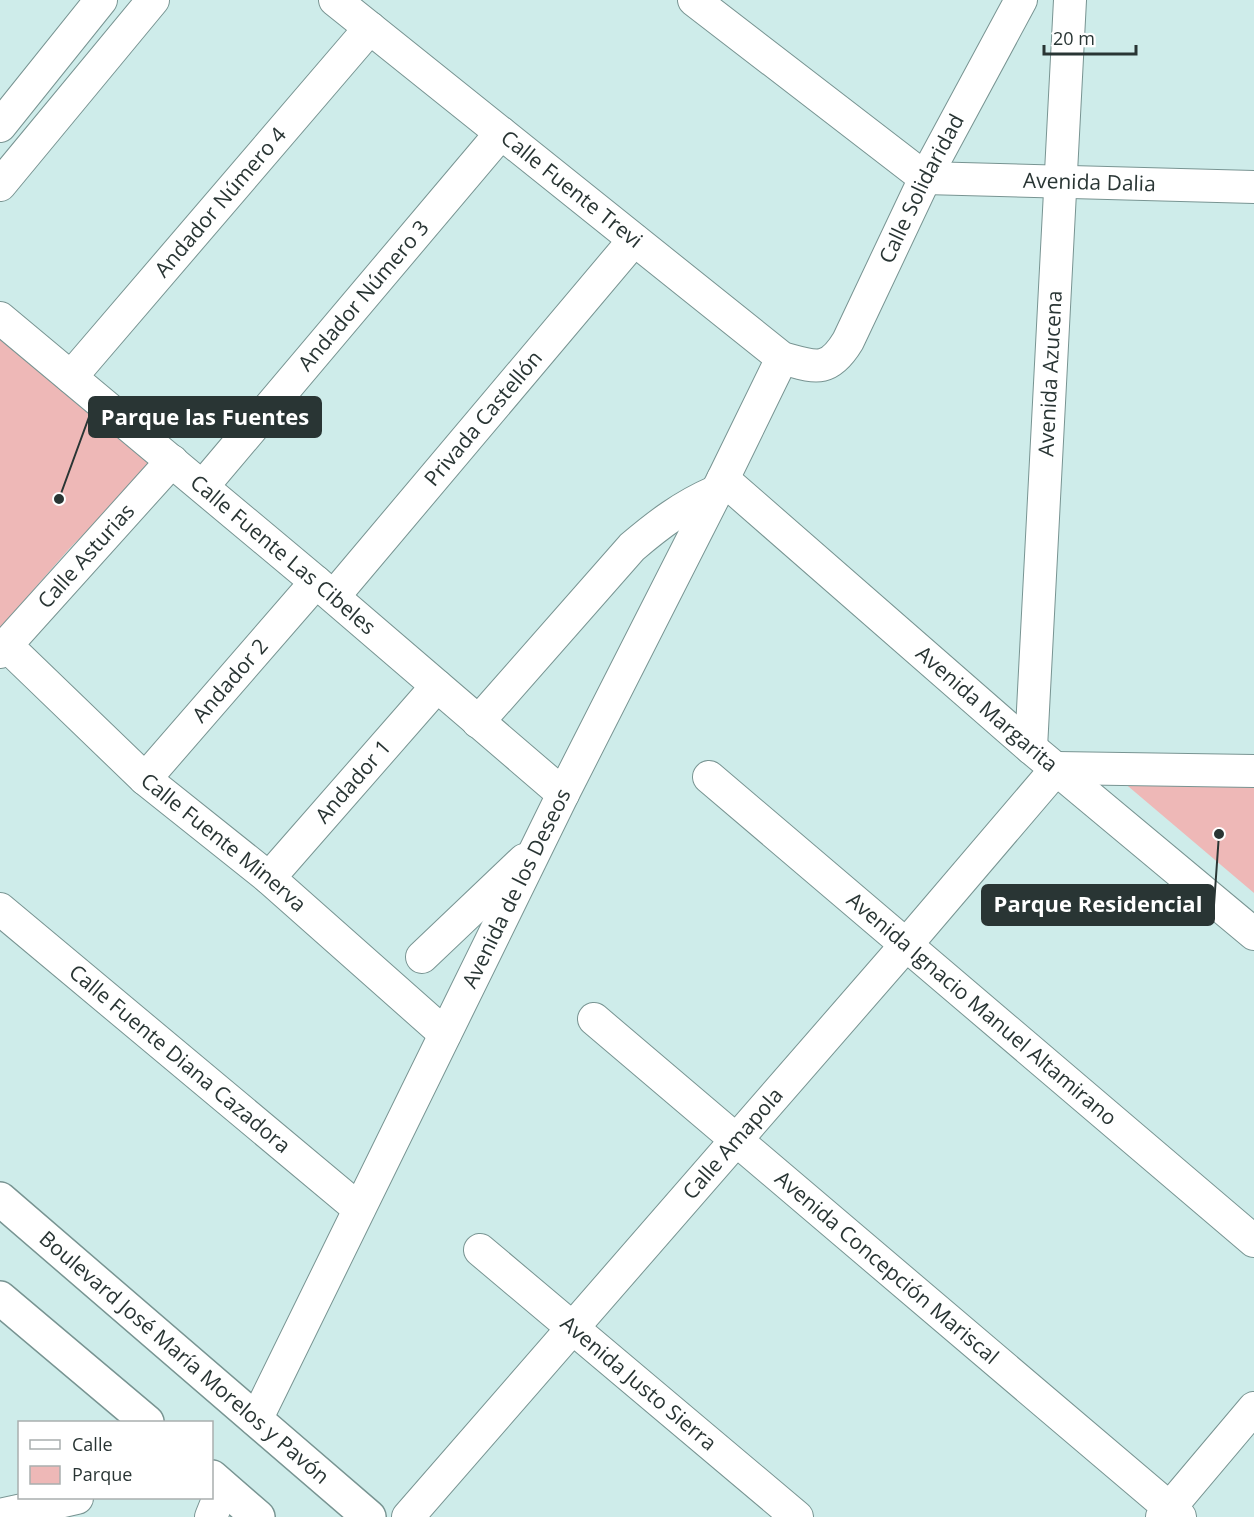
<svg xmlns="http://www.w3.org/2000/svg" width="1254" height="1517" font-family="'Open Sans',sans-serif">
<style>
.green{fill:#eeb8b7}
.lines{fill:none;stroke-linecap:round;stroke-linejoin:round}
.street-casing{stroke:#789492;stroke-width:34}
.secondary-casing{stroke:#789492;stroke-width:36}
.street{stroke:#fff;stroke-width:32}
.secondary{stroke:#fff;stroke-width:33}
.labels{text-anchor:middle;stroke-width:5;stroke-linejoin:round;paint-order:stroke}
.street-label{font-size:21px;fill:#293534;stroke:#fff}
.leader{fill:none;stroke:#293534;stroke-width:2}
.callout-dot{fill:#293534;stroke:#fff;stroke-width:2}
.callout{fill:#293534;stroke:#293534;stroke-width:2}
.callout-label{font-size:22px;text-anchor:middle;font-weight:bold;fill:#fff}
</style>
<rect width="100%" height="100%" fill="#ceecea"/>
<!-- green -->
<path class="green" d="M0,305L168,448L69,549L0,628Z
M1109,770L1254,775V893Z"/>
<g class="lines">
<!-- street casing -->
<g class="street-casing">
<g id="street">
<path id="s1" d="M335,0L782,358C815,367 828,374 848,341L925,178L1021,0"/>
<path id="s2" d="M694,0L925,178L1254,187"/>
<path d="M0,126L101,0"/>
<path d="M0,185L153,0"/>
<path id="s3" d="M0,318L316,582L563,794"/>
<path id="s4" d="M71,377L370,28"/>
<path id="s5" d="M723,479L1031,748L1254,934"/>
<path id="s6" d="M203,486L501,133"/>
<path id="s7" d="M334,596L634,240"/>
<path id="s8" d="M6,645L145,779L269,878L445,1034"/>
<path id="s9" d="M0,652L172,461"/>
<path d="M478,722L632,547C659,524 683,506 715,492"/>
<path id="s10" d="M1031,748L1070,0"/>
<path id="s11" d="M709,777L1254,1241"/>
<path id="s12" d="M145,779L316,582"/>
<path id="s13" d="M269,878L437,686"/>
<path id="s14" d="M0,909L359,1209"/>
<path d="M422,957L524,860"/>
<path id="s15" d="M594,1019L1180,1517"/>
<path id="s16" d="M480,1250L797,1517"/>
<path id="s17" d="M256,1420L563,794L723,479L782,358"/>
<path d="M0,1515L77,1498"/>
<path d="M211,1517L223,1487"/>
<path id="s18" d="M408,1517L906,945L1057,768L1254,771"/>
<path d="M1162,1517L1254,1408"/>
</g>
</g>
<!-- secondary casing -->
<g class="secondary-casing">
<g id="secondary">
<path id="s19" d="M0,1199L369,1517"/>
<path d="M0,1298L147,1422"/>
<path d="M212,1477L258,1517"/>
</g>
</g>
<!-- street -->
<use href="#street" class="street"/>
<!-- secondary -->
<use href="#secondary" class="secondary"/>
</g>
<g class="labels">
<!-- street labels -->
<g class="street-label">
<text dy="7" stroke="none"><textPath href="#s2" startOffset="456">Avenida Dalia</textPath></text>
<text dy="7" stroke="none"><textPath href="#s1" startOffset="819">Calle Solidaridad</textPath></text>
<text dy="7" stroke="none"><textPath href="#s1" startOffset="303">Calle Fuente Trevi</textPath></text>
<text dy="7" stroke="none"><textPath href="#s4" startOffset="230">Andador Número 4</textPath></text>
<text dy="7" stroke="none"><textPath href="#s6" startOffset="249">Andador Número 3</textPath></text>
<text dy="7" stroke="none"><textPath href="#s10" startOffset="375">Avenida Azucena</textPath></text>
<text dy="7" stroke="none"><textPath href="#s7" startOffset="232">Privada Castellón</textPath></text>
<text dy="7" stroke="none"><textPath href="#s3" startOffset="369">Calle Fuente Las Cibeles</textPath></text>
<text dy="7" stroke="none"><textPath href="#s9" startOffset="129">Calle Asturias</textPath></text>
<text dy="7" stroke="none"><textPath href="#s12" startOffset="130">Andador 2</textPath></text>
<text dy="7" stroke="none"><textPath href="#s5" startOffset="350">Avenida Margarita</textPath></text>
<text dy="7" stroke="none"><textPath href="#s13" startOffset="128">Andador 1</textPath></text>
<text dy="7" stroke="none"><textPath href="#s8" startOffset="294">Calle Fuente Minerva</textPath></text>
<text dy="7" stroke="none"><textPath href="#s17" startOffset="592">Avenida de los Deseos</textPath></text>
<text dy="7" stroke="none"><textPath href="#s11" startOffset="358">Avenida Ignacio Manuel Altamirano</textPath></text>
<text dy="7" stroke="none"><textPath href="#s14" startOffset="234">Calle Fuente Diana Cazadora</textPath></text>
<text dy="7" stroke="none"><textPath href="#s18" startOffset="495">Calle Amapola</textPath></text>
<text dy="7" stroke="none"><textPath href="#s15" startOffset="384">Avenida Concepción Mariscal</textPath></text>
<text dy="7" stroke="none"><textPath href="#s19" startOffset="243">Boulevard José María Morelos y Pavón</textPath></text>
<text dy="7" stroke="none"><textPath href="#s16" startOffset="207">Avenida Justo Sierra</textPath></text>
</g>
</g>
<!-- callouts -->
<path class="leader" d="M59 499L89 417M1219 834L1214 905"/>
<g class="callout-dot">
<circle cx="59" cy="499" r="6"/>
<circle cx="1219" cy="834" r="6"/>
</g>
<g class="callout">
<rect x="89" y="397" width="232" height="40" rx="6"/>
<rect x="982" y="885" width="232" height="40" rx="6"/>
</g>
<g class="callout-label">
<text x="205" y="425">Parque las Fuentes</text>
<text x="1098" y="912">Parque Residencial</text>
</g>
<!-- legend -->
<rect x="18" y="1421" width="195" height="78" fill="#ffffff" stroke="#a9aeae" stroke-width="1.5"/>
<rect x="30" y="1440" width="30" height="9" fill="#ffffff" stroke="#a9aeae" stroke-width="1.5"/>
<text x="72" y="1451" font-size="18" fill="#293534">Calle</text>
<rect x="30" y="1466" width="30" height="18" fill="#eeb8b7" stroke="#a9aeae" stroke-width="1.5"/>
<text x="72" y="1481" font-size="18" fill="#293534">Parque</text>
<!-- scale -->
<path d="M1044 45v9h92v-9" fill="none" stroke="#293534" stroke-width="3"/>
<text x="1053" y="45" font-size="18" fill="#293534" stroke="#ffffff" stroke-width="4.5" paint-order="stroke">20 m</text>
</svg>
